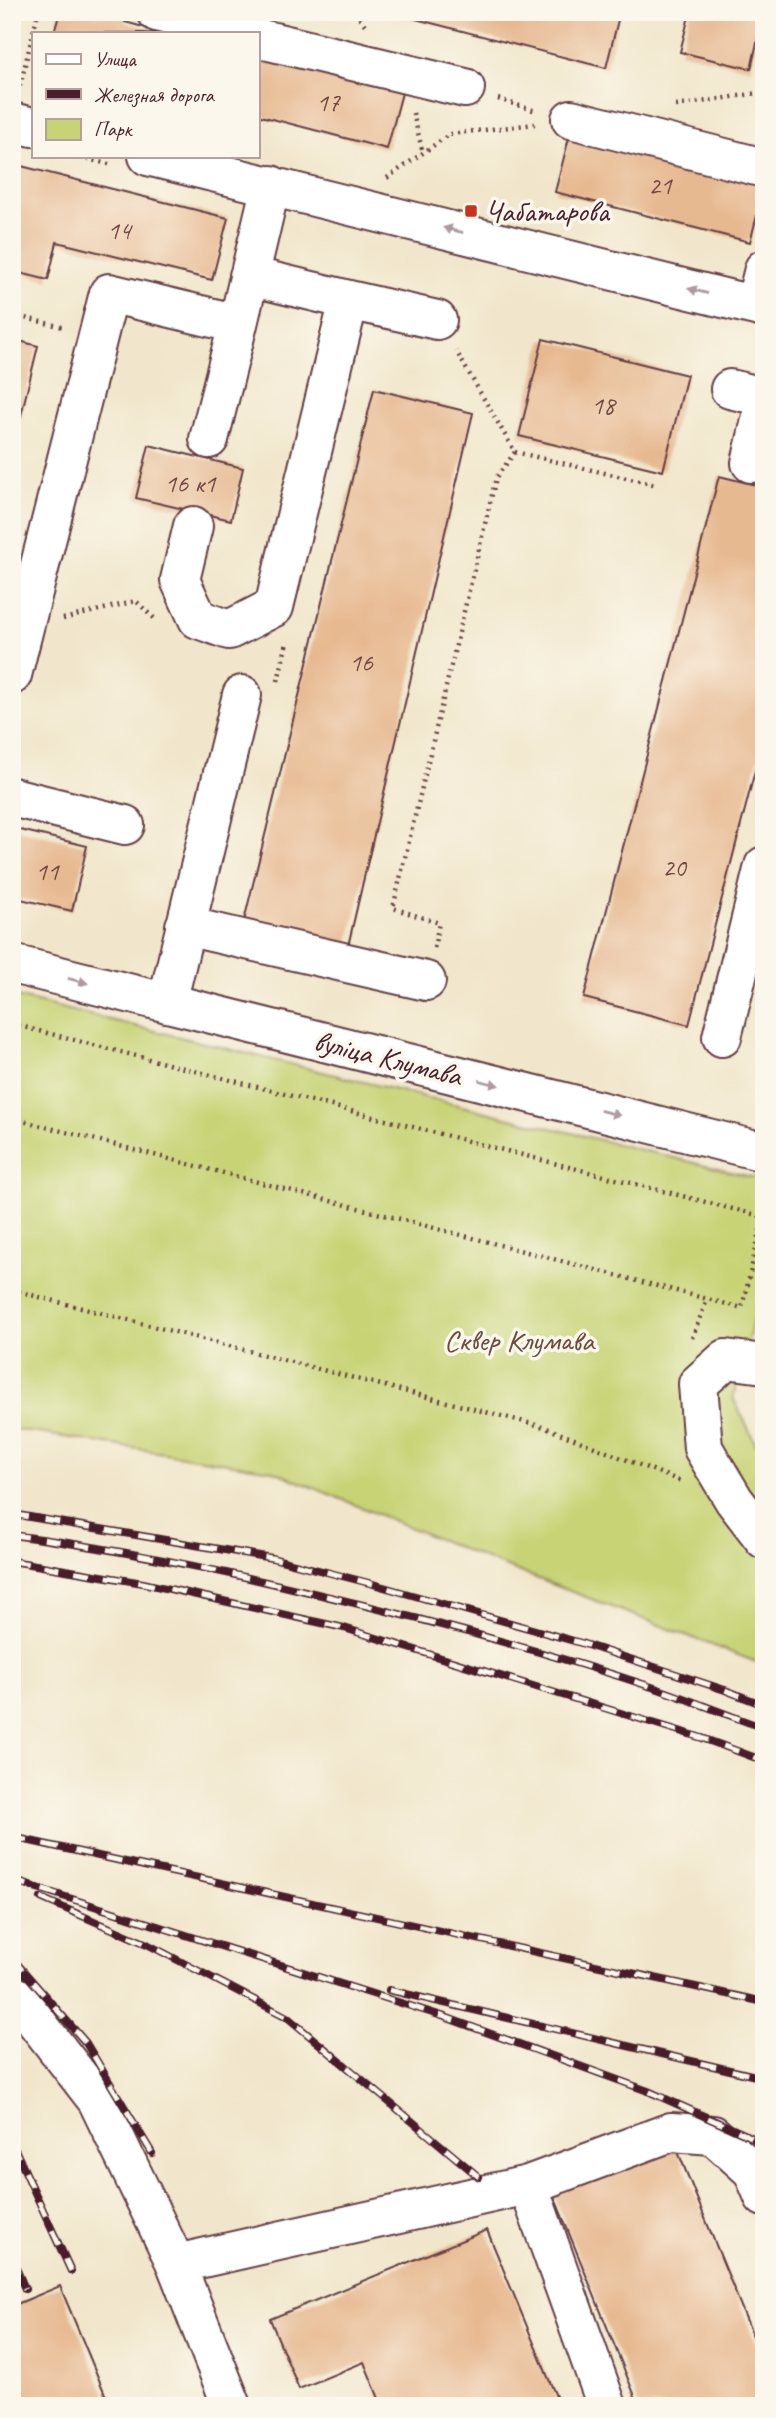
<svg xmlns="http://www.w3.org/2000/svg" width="776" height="2418" font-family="Caveat,sans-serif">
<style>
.green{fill:#c7d374;stroke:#887950;stroke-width:2}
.building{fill:#e7b991}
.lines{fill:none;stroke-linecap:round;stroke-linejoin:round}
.minor-casing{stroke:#633d43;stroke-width:42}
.path{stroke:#633d43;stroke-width:4.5;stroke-dasharray:2 5;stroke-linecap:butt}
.minor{stroke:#fff;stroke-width:38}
.rail-casing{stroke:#4a1f2b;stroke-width:8}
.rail{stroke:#fbf7ec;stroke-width:5;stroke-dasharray:16;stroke-linecap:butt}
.oneway{fill:#ae9aa0}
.poi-dot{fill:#c8321e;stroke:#fbf7ec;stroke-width:2.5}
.labels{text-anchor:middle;stroke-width:7;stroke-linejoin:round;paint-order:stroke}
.number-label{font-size:26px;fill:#714644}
.poi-label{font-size:30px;fill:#4a1f2b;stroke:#fbf7ec;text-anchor:start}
.street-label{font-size:30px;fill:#4a1f2b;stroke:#fbf7ec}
.park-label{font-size:30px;fill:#694c3d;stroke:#fbf7ec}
</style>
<rect width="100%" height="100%" fill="#fbf7ec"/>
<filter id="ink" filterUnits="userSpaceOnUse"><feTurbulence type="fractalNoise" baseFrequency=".0143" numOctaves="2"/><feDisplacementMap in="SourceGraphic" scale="14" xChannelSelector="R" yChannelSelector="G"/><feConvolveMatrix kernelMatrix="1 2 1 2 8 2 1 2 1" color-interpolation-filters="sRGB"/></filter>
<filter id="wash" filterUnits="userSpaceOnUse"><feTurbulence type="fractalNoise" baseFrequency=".00686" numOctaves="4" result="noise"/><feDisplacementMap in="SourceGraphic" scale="28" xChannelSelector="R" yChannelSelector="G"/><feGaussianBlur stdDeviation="1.57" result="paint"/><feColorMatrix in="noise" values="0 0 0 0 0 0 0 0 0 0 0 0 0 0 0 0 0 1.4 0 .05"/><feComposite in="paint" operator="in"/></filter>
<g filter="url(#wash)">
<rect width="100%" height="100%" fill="#f1e6cb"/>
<!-- green -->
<path class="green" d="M12,996L764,1180V1280L733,1398L764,1460V1665L491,1561L271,1470L12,1429Z"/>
<g id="blocks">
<!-- building -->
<path class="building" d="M60,12H127L125,22L165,33H54Z
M409,12H620L606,68L408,17Z
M690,12H764L751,69L680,52Z
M257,52L403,89L387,149L257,115Z
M571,130L764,181V189L750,242L555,192Z
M17,165L228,218L212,280L57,242L48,280L12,271V184Z
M12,339L38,346L13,448L12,447Z
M543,339L687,375L663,471L519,436Z
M374,389L473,413L348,946L244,921Z
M149,445L243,468L231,520L136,498Z
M719,476L764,487V736L689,1025L584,998Z
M12,828L87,846L72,911L12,897Z
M674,2142L764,2363V2406H639L552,2191Z
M487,2230L560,2406H382L364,2362L299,2389L270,2319Z
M60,2286L110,2406H12V2306Z"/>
</g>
</g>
<g filter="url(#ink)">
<use href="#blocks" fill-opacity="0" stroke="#633d43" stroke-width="2"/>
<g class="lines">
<!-- minor casing -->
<g class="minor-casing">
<path id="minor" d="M157,12L238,33
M257,38L465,88
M571,119L764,168
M12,122L33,127
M148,156L764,308
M349,300L437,320
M755,305L764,269
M730,389L764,397
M209,439L238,324
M751,463L764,407
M193,526L180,580L198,619L229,630L274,607L349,300L249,276
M12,675L109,293L238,324L271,185
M12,797L125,825
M185,926L426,981
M12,964L764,1152
M167,1003L242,695
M722,1037L764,866
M764,1364L726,1359L698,1384L703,1448L734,1500L764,1539
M12,2000L17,1997L97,2100L176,2264L232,2406
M528,2185L607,2406
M176,2264L528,2185L671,2132L713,2135L753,2171L764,2197"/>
</g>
<!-- path -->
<path class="path" d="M355,12L365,25
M20,86L38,12
M498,99L536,111
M676,106L764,92
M413,113L423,153
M73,156L113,165
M387,178L450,134L535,124
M12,315L63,327
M515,452L656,485
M63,619L136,601L156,620
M278,681L287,642
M434,948L439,923L393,908L496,478L515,452L456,351
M12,1020L16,1002
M12,1024L764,1217
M12,1118L742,1308L764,1214
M12,1290L544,1427L680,1481
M692,1338L707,1300"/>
<!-- minor -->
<use href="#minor" class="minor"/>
<!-- rail casing -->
<g class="rail-casing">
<path id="rail" d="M12,1514L272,1558L373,1584L581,1643L725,1690L764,1705
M12,1535C114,1548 214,1569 313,1593C428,1620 543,1651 655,1688C691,1700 727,1715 764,1728
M12,1561L143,1583L344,1628L702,1738L764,1761
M12,1837L764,2002
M12,1880L442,2016L648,2091L764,2143
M41,1898L147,1944L287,2017L479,2177
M12,1958L86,2043L152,2153
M389,1990L764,2078
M12,2143L71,2271
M12,2258L25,2289"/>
</g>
<!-- rail -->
<use href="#rail" class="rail"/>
</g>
<!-- one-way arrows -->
<defs><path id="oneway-solid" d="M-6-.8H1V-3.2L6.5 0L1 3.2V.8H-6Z" transform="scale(1.75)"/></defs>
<g class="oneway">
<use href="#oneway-solid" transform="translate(453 230) rotate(-166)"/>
<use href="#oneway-solid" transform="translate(698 291) rotate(-166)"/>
<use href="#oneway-solid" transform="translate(78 981) rotate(14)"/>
<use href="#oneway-solid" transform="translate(489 1083) rotate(14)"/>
<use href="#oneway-solid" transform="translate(610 1113) rotate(14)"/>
</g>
</g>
<!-- markers -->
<rect class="poi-dot" x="464" y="204" width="14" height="14" rx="3.5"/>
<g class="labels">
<!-- number labels -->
<g class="number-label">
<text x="328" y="111">17</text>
<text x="660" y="194">21</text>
<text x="119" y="239">14</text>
<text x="603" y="414">18</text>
<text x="190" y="492">16 к1</text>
<text x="361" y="671">16</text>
<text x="674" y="876">20</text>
<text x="47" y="880">11</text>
</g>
<!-- poi labels -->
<g class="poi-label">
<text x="485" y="221">Чабатарова</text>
</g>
<!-- street labels -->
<g class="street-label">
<text transform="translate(388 1058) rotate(14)" y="10">вуліца Клумава</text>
</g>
<!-- park labels -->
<g class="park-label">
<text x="519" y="1350">Сквер Клумава</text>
</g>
</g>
<!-- margin -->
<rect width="776" height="2418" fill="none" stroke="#fbf7ec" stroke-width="42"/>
<!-- legend -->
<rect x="32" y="32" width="228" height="126" fill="#fbf7ec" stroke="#b4a19f" stroke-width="2"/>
<rect x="46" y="54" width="35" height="10" fill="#ffffff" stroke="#b4a19f" stroke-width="2"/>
<text x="94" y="66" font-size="21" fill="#4a1f2b">Улица</text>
<rect x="46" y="89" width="35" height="10" fill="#4a1f2b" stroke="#b4a19f" stroke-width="2"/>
<text x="94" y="102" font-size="21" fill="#4a1f2b">Железная дорога</text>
<rect x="46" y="119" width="35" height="21" fill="#c7d374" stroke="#b4a19f" stroke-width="2"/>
<text x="94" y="136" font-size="21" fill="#4a1f2b">Парк</text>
</svg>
